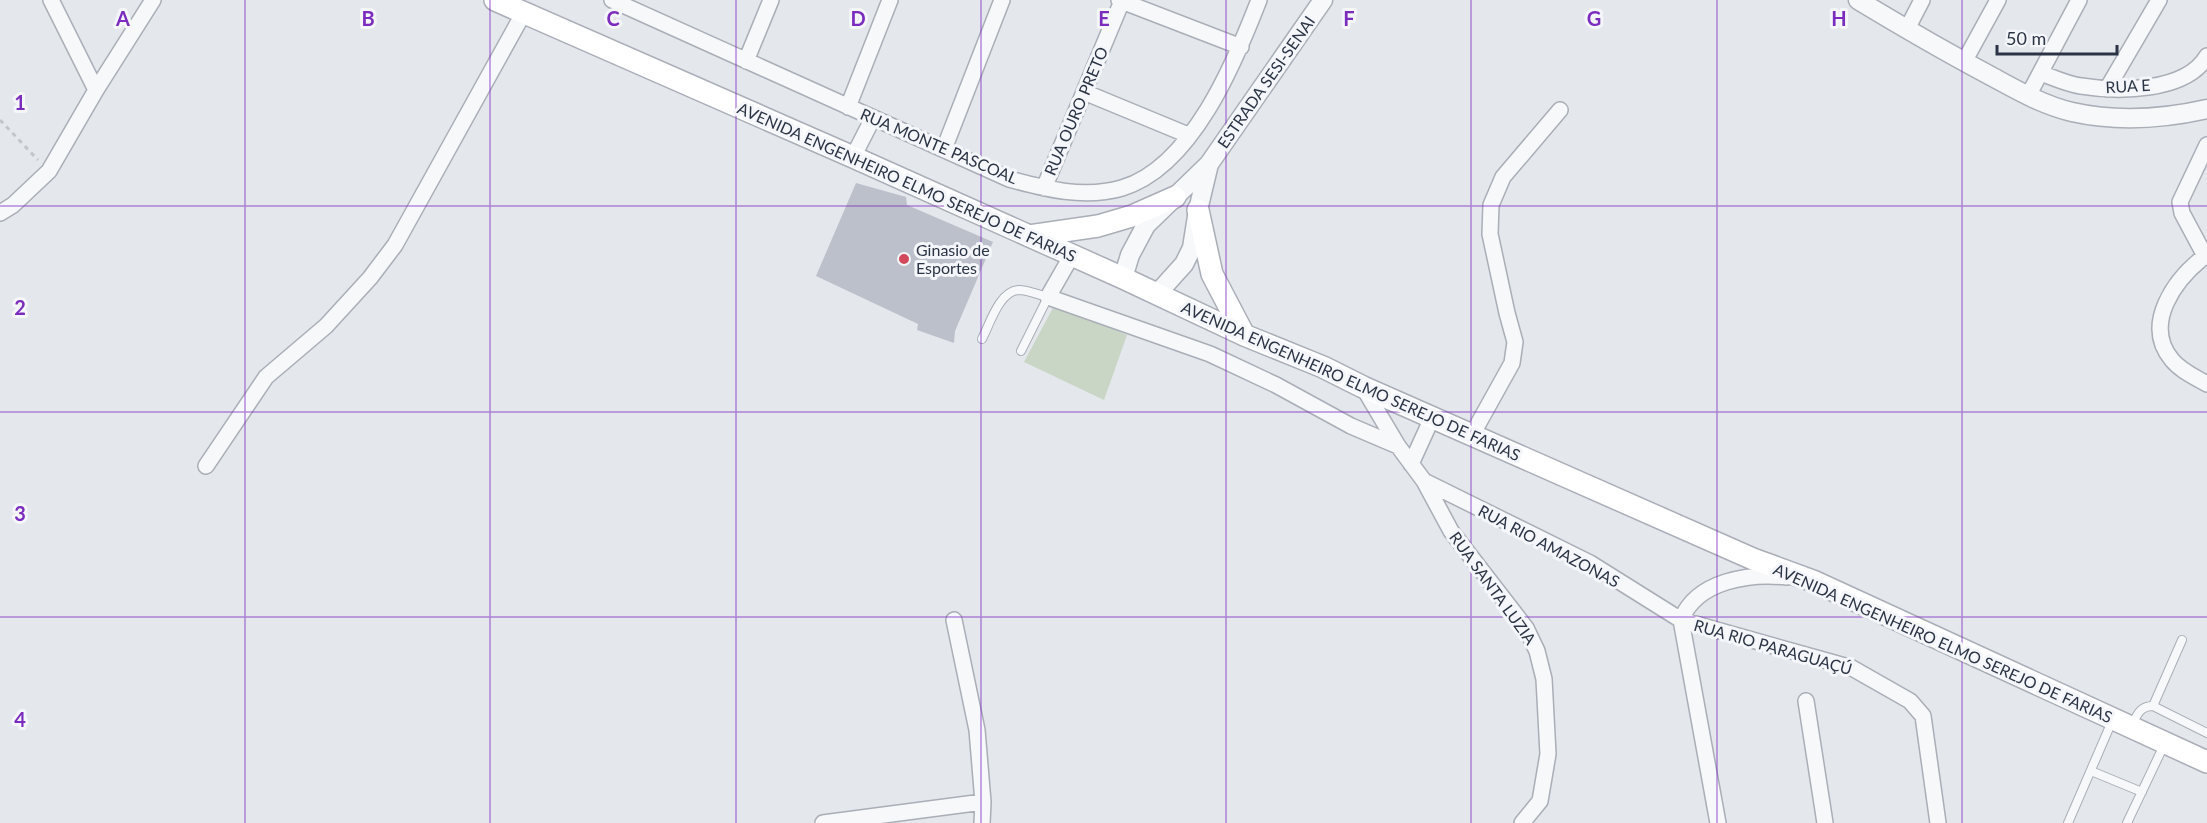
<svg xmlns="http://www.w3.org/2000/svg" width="2207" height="823" font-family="Lato,sans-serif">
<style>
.green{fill:#c9d6c5}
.building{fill:#bbc0ca}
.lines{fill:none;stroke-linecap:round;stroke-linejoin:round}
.service-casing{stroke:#a9aeb7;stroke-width:10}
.minor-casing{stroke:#a9aeb7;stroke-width:18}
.tertiary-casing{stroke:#a9aeb7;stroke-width:21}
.secondary-casing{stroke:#a9aeb7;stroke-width:24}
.path{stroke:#c2c5cb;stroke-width:3;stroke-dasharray:4.5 4.5;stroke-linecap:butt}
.service{stroke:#f7f8fa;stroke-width:8}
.minor{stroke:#f7f8fa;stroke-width:15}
.tertiary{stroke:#f7f8fa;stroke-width:18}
.secondary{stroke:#fff;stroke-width:21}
.grid{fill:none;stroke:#7b2cbf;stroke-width:1.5;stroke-opacity:0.55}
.poi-dot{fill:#d1495b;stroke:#f4f6f9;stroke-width:2}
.labels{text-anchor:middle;stroke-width:6;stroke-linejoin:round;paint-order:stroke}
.street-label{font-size:16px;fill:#2b3445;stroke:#f4f6f9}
.poi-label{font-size:16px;fill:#2b3445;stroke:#f4f6f9;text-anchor:start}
.grid-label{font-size:20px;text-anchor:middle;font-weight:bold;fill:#7b2cbf;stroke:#f4f6f9;stroke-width:6;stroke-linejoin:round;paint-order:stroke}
</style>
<rect width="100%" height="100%" fill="#e4e7ec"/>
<!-- green -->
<path class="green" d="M1055,304L1127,335L1104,400L1024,362Z"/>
<!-- building -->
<path class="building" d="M856,183L906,197L907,205L993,242L955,331L954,343L917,330L918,324L816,276Z"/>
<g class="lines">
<!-- service casing -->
<g class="service-casing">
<path id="service" d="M982,339C990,324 999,291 1019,290C1028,290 1039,295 1048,297L1021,351
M2153,706L2182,640
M2132,725C2137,715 2140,706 2153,706L2207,733
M2091,771L2142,792
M2068,823L2113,719
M2127,823L2165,743"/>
</g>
<!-- minor casing -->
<g class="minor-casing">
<path id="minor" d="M51,0L96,90
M612,0L1009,179C1046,189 1084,199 1122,188C1192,167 1235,62 1259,0
M1119,0L1241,47
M1907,29L1922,0
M746,61L771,0
M1964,62L1998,0
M2041,73C2054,78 2067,84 2081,86C2118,92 2186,92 2207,56
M2107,89L2159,0
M1084,92L1188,135
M2028,96L2079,0
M848,107L890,0
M944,149L1002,0
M853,157L873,118
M1044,188L1122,1
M0,213L13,205L49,171L96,90L153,0
M1072,255L1048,297L1210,354L1276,385L1351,426L1398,446
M2205,256C2175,279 2142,324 2172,360C2181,371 2195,377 2207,384
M2205,256L2182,213L2180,202L2207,145
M1363,387L1398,446L1424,481L1451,531L1526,628L1537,651L1544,679L1548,754L1540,801L1522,823
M1472,435L1512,363L1515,342L1507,313L1490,234L1491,205L1503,177L1560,110
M1411,464L1432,418
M206,466L266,377L326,326L370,278L395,245L523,14
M1424,481L1590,563L1681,620L1852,668L1910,701L1923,716L1938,823
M954,620L977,730L983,802L982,823
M1681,620L1718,823
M1681,620C1697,580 1750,573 1787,577
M1806,701L1825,823
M823,823L983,802"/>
</g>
<!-- tertiary casing -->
<g class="tertiary-casing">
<path id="tertiary" d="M1858,0C1901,26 1944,51 1989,75C2015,89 2042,105 2072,112C2117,122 2163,119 2207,109
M1123,278L1130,255L1146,225L1209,164L1323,0
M1157,294L1184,264L1192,248L1198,210L1209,164"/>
</g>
<!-- secondary casing -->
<g class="secondary-casing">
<path id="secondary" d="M495,0L853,157L1123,278L1244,335L1323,367L1363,387L1753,559L1813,581L2207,762
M1198,210L1212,274L1244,335
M1029,236L1098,226L1132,216L1175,197"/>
</g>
<!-- path -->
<path class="path" d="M0,120L38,160"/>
<!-- service -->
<use href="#service" class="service"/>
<!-- minor -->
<use href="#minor" class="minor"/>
<!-- tertiary -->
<use href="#tertiary" class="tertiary"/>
<!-- secondary -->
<use href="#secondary" class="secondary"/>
</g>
<!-- grid -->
<path class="grid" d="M245,0V823M490,0V823M736,0V823M981,0V823M1226,0V823M1471,0V823M1717,0V823M1962,0V823M0,206H2207M0,412H2207M0,617H2207"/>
<!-- markers -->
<circle class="poi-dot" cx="904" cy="259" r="6"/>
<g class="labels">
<!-- street labels -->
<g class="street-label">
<text transform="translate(1266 82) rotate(-55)" y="6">ESTRADA SESI-SENAI</text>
<text transform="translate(2128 86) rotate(-3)" y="6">RUA E</text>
<text transform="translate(1076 111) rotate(-67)" y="6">RUA OURO PRETO</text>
<text transform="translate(939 146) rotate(23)" y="6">RUA MONTE PASCOAL</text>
<text transform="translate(907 182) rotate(24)" y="6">AVENIDA ENGENHEIRO ELMO SEREJO DE FARIAS</text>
<text transform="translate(1351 381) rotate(24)" y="6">AVENIDA ENGENHEIRO ELMO SEREJO DE FARIAS</text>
<text transform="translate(1549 546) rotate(28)" y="6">RUA RIO AMAZONAS</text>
<text transform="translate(1493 588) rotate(54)" y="6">RUA SANTA LUZIA</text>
<text transform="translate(1943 643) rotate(24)" y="6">AVENIDA ENGENHEIRO ELMO SEREJO DE FARIAS</text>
<text transform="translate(1773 647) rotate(16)" y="6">RUA RIO PARAGUAÇÚ</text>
</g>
<!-- poi labels -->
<g class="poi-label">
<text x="916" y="256">Ginasio de<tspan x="916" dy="18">Esportes</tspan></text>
</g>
</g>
<g class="grid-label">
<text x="123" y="26">A</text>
<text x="368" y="26">B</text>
<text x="613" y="26">C</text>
<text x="858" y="26">D</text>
<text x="1104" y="26">E</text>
<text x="1349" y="26">F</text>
<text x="1594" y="26">G</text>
<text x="1839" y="26">H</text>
<text x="20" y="110">1</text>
<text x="20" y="315">2</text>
<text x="20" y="521">3</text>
<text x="20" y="727">4</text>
</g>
<!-- scale -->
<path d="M1997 45v9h120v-9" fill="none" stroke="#2b3445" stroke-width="3"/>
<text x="2006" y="45" font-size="18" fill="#2b3445" stroke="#f4f6f9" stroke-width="4.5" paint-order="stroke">50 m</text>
</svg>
